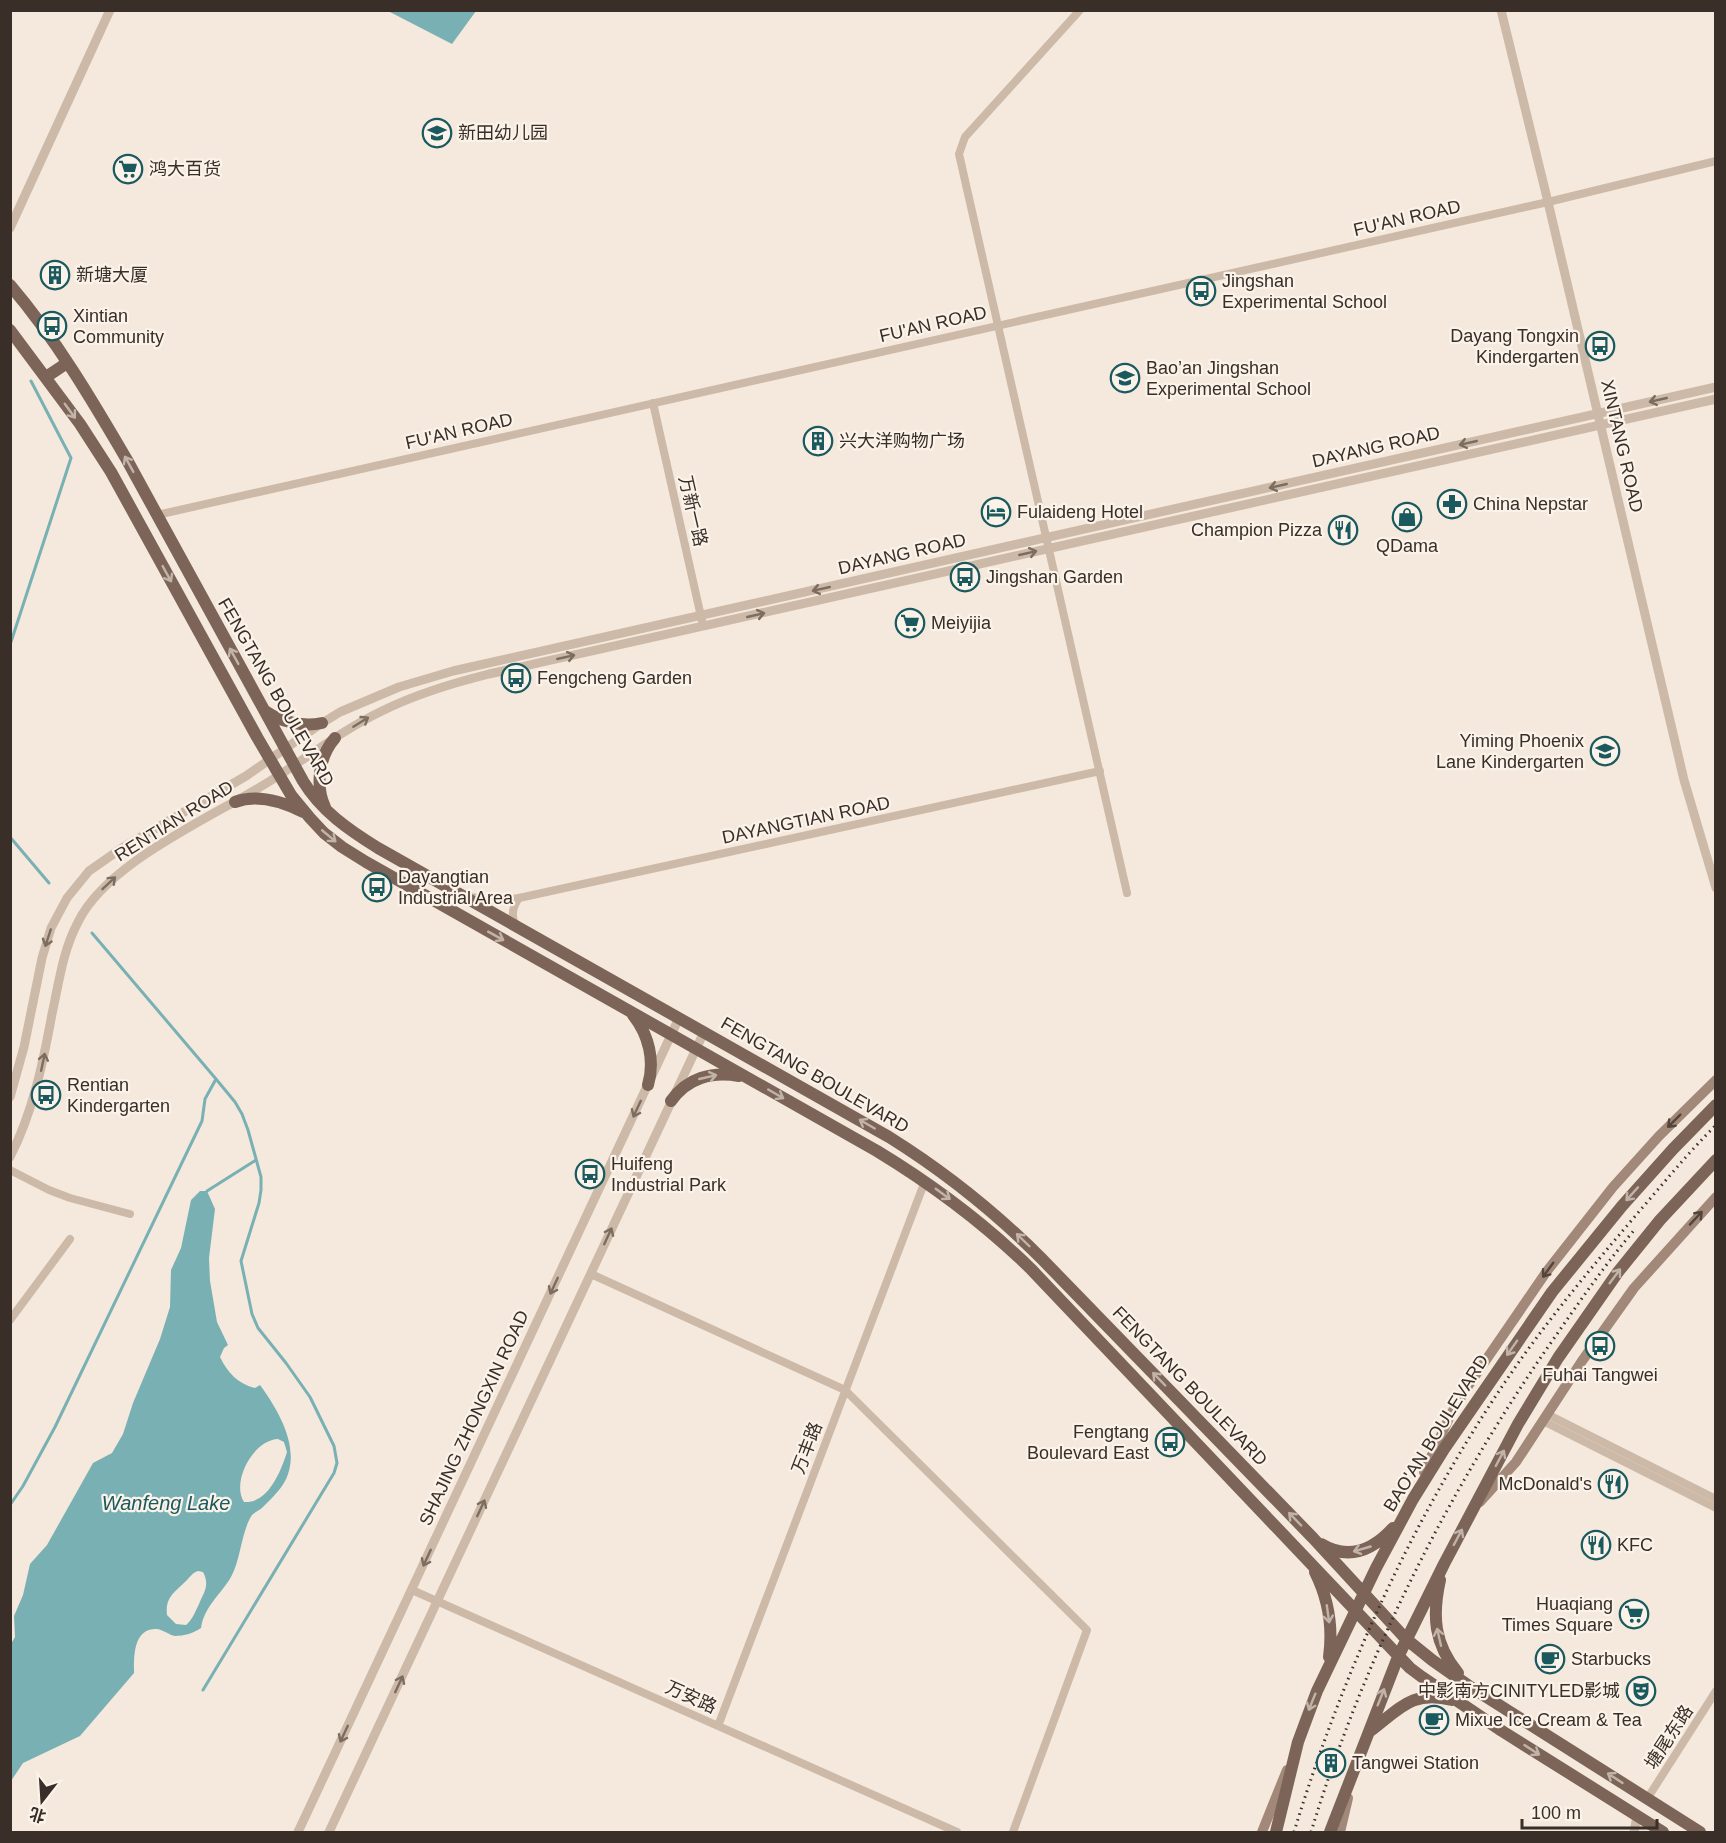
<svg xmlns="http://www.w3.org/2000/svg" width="1726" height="1843" font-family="Helvetica,'Noto Sans SC',sans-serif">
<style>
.water{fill:#79b0b3;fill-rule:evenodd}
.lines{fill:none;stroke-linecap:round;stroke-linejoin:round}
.stream{stroke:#79b0b3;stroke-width:3}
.minor{stroke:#cdb9a7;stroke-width:8}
.tertiary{stroke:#cdb9a7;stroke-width:9}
.secondary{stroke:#a18878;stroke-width:10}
.primary{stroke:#7c6558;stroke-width:12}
.rail{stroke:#392e28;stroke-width:3;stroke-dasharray:1.5 4.5;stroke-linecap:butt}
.oneway{stroke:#7c6d61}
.oneway2{stroke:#c2b3a8}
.oneway3{stroke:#53443c}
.labels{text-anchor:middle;stroke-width:4.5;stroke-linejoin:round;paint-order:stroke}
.poi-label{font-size:18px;fill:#392e28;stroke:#fbf3e9;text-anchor:start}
.street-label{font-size:18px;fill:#392e28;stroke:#fbf3e9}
.water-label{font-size:20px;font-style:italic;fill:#1a595e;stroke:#fbf3e9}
</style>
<rect width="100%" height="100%" fill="#f4e9dc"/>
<!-- water -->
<path class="water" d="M388,11L476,10V11L452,44Z
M200,1191H207L215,1209L209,1258L210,1281L217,1322L228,1345L224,1348L220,1357C227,1372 238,1384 255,1388L260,1385C281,1414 306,1457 279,1490C274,1496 268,1502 263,1507C260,1510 255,1512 252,1515C241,1532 241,1559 231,1577C221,1594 204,1607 201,1628C194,1633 184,1636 175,1636C169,1635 164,1630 157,1629C133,1628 134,1657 134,1673L80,1736L23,1763L11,1781V1644L15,1637L14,1616L23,1595L30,1564L47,1545L93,1463L112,1453L123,1434L133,1403L160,1339L170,1307L171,1270L181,1248L191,1200ZM278,1439L284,1442L287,1452C281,1471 268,1504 244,1502C231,1482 253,1440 278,1439ZM198,1571L203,1572C210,1585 204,1592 199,1604C195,1612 193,1619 186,1625L176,1624L167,1615C165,1597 175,1592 186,1581C191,1576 192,1573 198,1571Z"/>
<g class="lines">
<!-- stream -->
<path class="stream" d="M10,645L71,458L31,381
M10,837L49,883
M92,933L216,1079L235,1102L242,1114L248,1130L261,1177V1190L259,1203L241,1261L252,1314L258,1328L286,1363L310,1397L334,1446L337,1463L334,1473L203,1690
M207,1191L256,1160
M10,1505L23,1486L55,1427L202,1121L205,1099L216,1079"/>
<!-- minor -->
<path class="minor" d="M1080,10L965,137L959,154L1127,893
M653,403L702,621
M157,515L1548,202L1716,161
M470,897L500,900L519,898L1100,771
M515,924C511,915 513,906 519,898
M10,1170L49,1190L70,1198L130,1214
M591,1274L845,1390L1087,1630L1013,1832
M10,1320L70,1239
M1547,1414L1716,1499
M1543,1421L1716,1508
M412,1590L957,1832
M718,1726L925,1181
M1647,1799L1716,1691"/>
<!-- tertiary -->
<path class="tertiary" d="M1501,10L1548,202L1684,780L1716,888
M10,228L110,10
M10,1097L24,1047L42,958L51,928L67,898L89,871L122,848L246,776L319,725L340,712L399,687L453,671L1716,387
M10,1157C33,1112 43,1063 52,1014C59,982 63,950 78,922C108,861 213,817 270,781C307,758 342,730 382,711C416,694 453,683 489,674L1716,399
M298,1832L679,1018
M329,1832L704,1032
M1634,1832L1637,1816"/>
<!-- secondary -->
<path class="secondary" d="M1424,1472L1451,1414L1466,1389L1547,1271L1613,1187L1659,1136L1716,1080
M1480,1502L1516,1462L1582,1361L1634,1288L1716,1197
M1262,1832L1287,1770
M1340,1832L1348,1798"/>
<!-- primary -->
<path class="primary" d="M10,285C56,339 92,400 127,460L303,781C321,811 349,830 378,848L889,1137C945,1172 995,1212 1041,1258L1313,1538L1406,1639L1432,1660L1469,1686L1700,1832
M10,330L80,424L111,472L257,737L291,795L310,818L324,833L342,847L366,862L877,1151C933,1185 984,1223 1031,1269L1410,1668L1422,1677L1502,1731L1663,1832
M46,377L67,363
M265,711C281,722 303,727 322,723
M235,802C257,794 283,802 303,812
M325,807C315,786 319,756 335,738
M633,1015C649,1035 655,1061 648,1085
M671,1101C687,1078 712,1071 739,1076
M1321,1544C1349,1561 1373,1550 1393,1528
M1315,1572C1328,1598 1333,1628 1329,1657
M1440,1580C1432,1616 1434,1644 1458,1673
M1369,1732C1398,1711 1411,1689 1452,1700
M1276,1832L1298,1742L1317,1691L1376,1568L1413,1499L1444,1449L1552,1292L1622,1206L1673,1149L1716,1105
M1330,1832L1398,1657L1444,1564L1518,1424L1558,1358L1618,1272L1660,1220L1716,1160"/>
<!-- rail -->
<path class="rail" d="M1294,1832C1345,1665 1420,1502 1521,1359C1559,1306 1601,1256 1643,1207C1667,1179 1690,1151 1716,1125
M1311,1832C1365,1655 1450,1486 1557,1334C1582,1298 1607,1262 1636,1228"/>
</g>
<!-- one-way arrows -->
<defs><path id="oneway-shaft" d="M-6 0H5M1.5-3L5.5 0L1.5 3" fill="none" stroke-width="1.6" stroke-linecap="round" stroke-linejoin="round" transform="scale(1.5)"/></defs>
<g class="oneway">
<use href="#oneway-shaft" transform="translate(1658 400) rotate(167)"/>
<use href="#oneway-shaft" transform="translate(1468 443) rotate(167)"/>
<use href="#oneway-shaft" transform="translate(1278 486) rotate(167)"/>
<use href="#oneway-shaft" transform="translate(1028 553) rotate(-13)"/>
<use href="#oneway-shaft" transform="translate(821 589) rotate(167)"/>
<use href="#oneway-shaft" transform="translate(756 615) rotate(-13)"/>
<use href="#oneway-shaft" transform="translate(566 657) rotate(-13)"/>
<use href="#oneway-shaft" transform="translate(361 722) rotate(-32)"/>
<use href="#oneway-shaft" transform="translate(109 883) rotate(-43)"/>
<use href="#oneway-shaft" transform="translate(48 938) rotate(108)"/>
<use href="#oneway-shaft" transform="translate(43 1062) rotate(-78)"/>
<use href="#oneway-shaft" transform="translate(637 1109) rotate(115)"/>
<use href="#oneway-shaft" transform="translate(608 1236) rotate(-65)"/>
<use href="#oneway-shaft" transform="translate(554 1286) rotate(115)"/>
<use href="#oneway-shaft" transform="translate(481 1508) rotate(-65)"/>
<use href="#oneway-shaft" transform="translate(427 1558) rotate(115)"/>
<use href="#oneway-shaft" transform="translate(399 1684) rotate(-65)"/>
<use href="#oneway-shaft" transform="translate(344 1734) rotate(115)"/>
</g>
<g class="oneway2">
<use href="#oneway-shaft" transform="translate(70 411) rotate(54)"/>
<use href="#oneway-shaft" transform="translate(129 464) rotate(-119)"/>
<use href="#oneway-shaft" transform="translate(167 574) rotate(61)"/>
<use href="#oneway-shaft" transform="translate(234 656) rotate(-119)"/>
<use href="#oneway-shaft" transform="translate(329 836) rotate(40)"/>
<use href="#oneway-shaft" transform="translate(496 936) rotate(29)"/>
<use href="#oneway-shaft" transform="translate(708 1077) rotate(-13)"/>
<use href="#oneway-shaft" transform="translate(776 1094) rotate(30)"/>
<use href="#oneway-shaft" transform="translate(867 1124) rotate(-150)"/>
<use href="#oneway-shaft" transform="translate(943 1194) rotate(36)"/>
<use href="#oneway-shaft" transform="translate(1632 1194) rotate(132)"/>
<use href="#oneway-shaft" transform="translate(1023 1240) rotate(-136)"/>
<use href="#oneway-shaft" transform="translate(1615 1276) rotate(-53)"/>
<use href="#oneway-shaft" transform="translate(1512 1348) rotate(125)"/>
<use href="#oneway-shaft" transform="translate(1159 1379) rotate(-134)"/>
<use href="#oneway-shaft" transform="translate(1500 1458) rotate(-62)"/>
<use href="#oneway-shaft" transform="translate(1295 1519) rotate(-134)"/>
<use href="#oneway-shaft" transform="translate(1458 1537) rotate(-62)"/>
<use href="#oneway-shaft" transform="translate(1362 1549) rotate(164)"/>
<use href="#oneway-shaft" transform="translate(1328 1614) rotate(82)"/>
<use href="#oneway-shaft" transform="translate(1439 1637) rotate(-103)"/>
<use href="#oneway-shaft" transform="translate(1381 1697) rotate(-68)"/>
<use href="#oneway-shaft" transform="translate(1312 1702) rotate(112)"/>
<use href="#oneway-shaft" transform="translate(1532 1750) rotate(33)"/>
<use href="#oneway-shaft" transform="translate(1615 1778) rotate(-147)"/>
</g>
<g class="oneway3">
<use href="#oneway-shaft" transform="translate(1674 1121) rotate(135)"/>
<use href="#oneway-shaft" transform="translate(1696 1218) rotate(-47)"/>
<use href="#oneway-shaft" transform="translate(1548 1270) rotate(126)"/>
</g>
<!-- icons -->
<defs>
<g id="school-ring" transform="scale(1.5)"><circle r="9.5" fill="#fbf3e9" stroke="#1a595e" stroke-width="1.5"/><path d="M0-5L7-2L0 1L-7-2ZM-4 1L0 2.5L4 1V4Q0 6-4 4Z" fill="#1a595e"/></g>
<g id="supermarket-ring" transform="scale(1.5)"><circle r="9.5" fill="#fbf3e9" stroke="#1a595e" stroke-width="1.5"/><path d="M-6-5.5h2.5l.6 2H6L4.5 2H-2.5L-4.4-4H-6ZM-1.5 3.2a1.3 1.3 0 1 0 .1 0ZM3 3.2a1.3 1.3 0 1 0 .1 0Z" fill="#1a595e"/></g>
<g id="building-ring" transform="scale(1.5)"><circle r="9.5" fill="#fbf3e9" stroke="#1a595e" stroke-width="1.5"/><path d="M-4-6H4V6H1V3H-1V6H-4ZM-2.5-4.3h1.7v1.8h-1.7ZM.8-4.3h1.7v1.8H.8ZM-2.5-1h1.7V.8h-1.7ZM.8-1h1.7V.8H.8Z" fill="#1a595e"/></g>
<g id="bus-ring" transform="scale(1.5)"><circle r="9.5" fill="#fbf3e9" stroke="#1a595e" stroke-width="1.5"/><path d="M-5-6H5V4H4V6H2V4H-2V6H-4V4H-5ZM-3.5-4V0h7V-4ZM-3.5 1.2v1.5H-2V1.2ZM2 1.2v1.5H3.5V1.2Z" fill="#1a595e"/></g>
<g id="pharmacy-ring" transform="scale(1.5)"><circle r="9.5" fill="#fbf3e9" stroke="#1a595e" stroke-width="1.5"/><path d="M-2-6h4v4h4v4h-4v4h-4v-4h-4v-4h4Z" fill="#1a595e"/></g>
<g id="hotel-ring" transform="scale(1.5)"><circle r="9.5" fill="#fbf3e9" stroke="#1a595e" stroke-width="1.5"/><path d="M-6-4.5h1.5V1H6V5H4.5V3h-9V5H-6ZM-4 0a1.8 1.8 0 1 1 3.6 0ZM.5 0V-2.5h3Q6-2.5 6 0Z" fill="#1a595e"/></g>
<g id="shop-ring" transform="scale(1.5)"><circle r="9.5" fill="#fbf3e9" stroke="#1a595e" stroke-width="1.5"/><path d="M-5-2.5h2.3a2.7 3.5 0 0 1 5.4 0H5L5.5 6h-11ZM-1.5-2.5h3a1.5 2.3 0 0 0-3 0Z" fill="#1a595e"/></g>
<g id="restaurant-ring" transform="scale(1.5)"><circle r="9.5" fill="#fbf3e9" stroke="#1a595e" stroke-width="1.5"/><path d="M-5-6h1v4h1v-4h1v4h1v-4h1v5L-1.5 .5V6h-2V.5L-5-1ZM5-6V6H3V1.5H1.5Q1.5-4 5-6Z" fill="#1a595e"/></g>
<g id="cafe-ring" transform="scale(1.5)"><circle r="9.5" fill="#fbf3e9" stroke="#1a595e" stroke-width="1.5"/><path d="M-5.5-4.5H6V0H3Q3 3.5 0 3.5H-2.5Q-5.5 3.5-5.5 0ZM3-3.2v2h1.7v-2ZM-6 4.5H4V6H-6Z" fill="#1a595e"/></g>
<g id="theatre-ring" transform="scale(1.5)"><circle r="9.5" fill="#fbf3e9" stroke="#1a595e" stroke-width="1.5"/><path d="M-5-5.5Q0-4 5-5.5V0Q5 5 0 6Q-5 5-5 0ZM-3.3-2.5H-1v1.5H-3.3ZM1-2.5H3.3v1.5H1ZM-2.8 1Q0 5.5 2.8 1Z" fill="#1a595e"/></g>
</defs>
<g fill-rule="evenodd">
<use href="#school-ring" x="437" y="133"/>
<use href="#supermarket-ring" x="128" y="169"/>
<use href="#building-ring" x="55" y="275"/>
<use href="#bus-ring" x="1201" y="291"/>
<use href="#bus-ring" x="52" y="326"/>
<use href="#bus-ring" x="1600" y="346"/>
<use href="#school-ring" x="1125" y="378"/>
<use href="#building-ring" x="818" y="441"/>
<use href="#pharmacy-ring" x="1452" y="504"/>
<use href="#hotel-ring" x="996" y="512"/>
<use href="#shop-ring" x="1407" y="517"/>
<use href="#restaurant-ring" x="1343" y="530"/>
<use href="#bus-ring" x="965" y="577"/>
<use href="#supermarket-ring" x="910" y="623"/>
<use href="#bus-ring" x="516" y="678"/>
<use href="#school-ring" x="1605" y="751"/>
<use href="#bus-ring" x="377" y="887"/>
<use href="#bus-ring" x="46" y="1095"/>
<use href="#bus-ring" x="590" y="1174"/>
<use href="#bus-ring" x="1600" y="1346"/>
<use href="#bus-ring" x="1170" y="1442"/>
<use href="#restaurant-ring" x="1613" y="1484"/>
<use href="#restaurant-ring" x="1596" y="1545"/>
<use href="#supermarket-ring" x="1634" y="1614"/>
<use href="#cafe-ring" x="1550" y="1659"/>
<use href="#theatre-ring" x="1641" y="1691"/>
<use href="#cafe-ring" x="1434" y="1720"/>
<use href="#building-ring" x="1331" y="1763"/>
</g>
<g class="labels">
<!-- poi labels -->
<g class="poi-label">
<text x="458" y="139">新田幼儿园</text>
<text x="149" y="175">鸿大百货</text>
<text x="76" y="281">新塘大厦</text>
<text x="1222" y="287">Jingshan<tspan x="1222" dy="21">Experimental School</tspan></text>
<text x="73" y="322">Xintian<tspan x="73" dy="21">Community</tspan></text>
<text x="1579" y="342" text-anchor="end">Dayang Tongxin<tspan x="1579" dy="21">Kindergarten</tspan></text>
<text x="1146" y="374">Bao’an Jingshan<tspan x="1146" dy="21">Experimental School</tspan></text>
<text x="839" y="447">兴大洋购物广场</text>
<text x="1473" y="510">China Nepstar</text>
<text x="1017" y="518">Fulaideng Hotel</text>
<text x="1322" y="536" text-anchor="end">Champion Pizza</text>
<text x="1407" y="552" text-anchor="middle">QDama</text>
<text x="986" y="583">Jingshan Garden</text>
<text x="931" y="629">Meiyijia</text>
<text x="537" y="684">Fengcheng Garden</text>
<text x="1584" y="747" text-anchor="end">Yiming Phoenix<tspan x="1584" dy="21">Lane Kindergarten</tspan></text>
<text x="398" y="883">Dayangtian<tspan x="398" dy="21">Industrial Area</tspan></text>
<text x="67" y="1091">Rentian<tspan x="67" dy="21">Kindergarten</tspan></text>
<text x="611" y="1170">Huifeng<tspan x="611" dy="21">Industrial Park</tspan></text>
<text x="1600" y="1381" text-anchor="middle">Fuhai Tangwei</text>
<text x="1149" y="1438" text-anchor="end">Fengtang<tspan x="1149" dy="21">Boulevard East</tspan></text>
<text x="1592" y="1490" text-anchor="end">McDonald's</text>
<text x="1617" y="1551">KFC</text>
<text x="1613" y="1610" text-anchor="end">Huaqiang<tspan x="1613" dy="21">Times Square</tspan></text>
<text x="1571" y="1665">Starbucks</text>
<text x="1620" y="1697" text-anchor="end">中影南方CINITYLED影城</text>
<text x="1455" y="1726">Mixue Ice Cream &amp; Tea</text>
<text x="1352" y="1769">Tangwei Station</text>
</g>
<!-- street labels -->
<g class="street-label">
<text transform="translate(1407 218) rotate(-13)" y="6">FU'AN ROAD</text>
<text transform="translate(933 324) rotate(-13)" y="6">FU'AN ROAD</text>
<text transform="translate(459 431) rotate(-13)" y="6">FU'AN ROAD</text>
<text transform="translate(1622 446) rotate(77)" y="6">XINTANG ROAD</text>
<text transform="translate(1376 447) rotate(-13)" y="6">DAYANG ROAD</text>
<text transform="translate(693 511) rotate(77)" y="6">万新一路</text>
<text transform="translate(902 554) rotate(-13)" y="6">DAYANG ROAD</text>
<text transform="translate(276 692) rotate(60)" y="6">FENGTANG BOULEVARD</text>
<text transform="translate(806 820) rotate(-12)" y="6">DAYANGTIAN ROAD</text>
<text transform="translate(174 821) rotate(-32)" y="6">RENTIAN ROAD</text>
<text transform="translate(815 1075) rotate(30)" y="6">FENGTANG BOULEVARD</text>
<text transform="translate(1190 1386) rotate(46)" y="6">FENGTANG BOULEVARD</text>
<text transform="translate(474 1418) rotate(-65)" y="6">SHAJING ZHONGXIN ROAD</text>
<text transform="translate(1436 1433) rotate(-58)" y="6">BAO'AN BOULEVARD</text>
<text transform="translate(807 1448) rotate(-69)" y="6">万丰路</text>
<text transform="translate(691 1697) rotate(24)" y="6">万安路</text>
<text transform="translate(1669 1737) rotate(-57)" y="6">塘尾东路</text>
</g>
<!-- water labels -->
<g class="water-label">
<text x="166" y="1510">Wanfeng Lake</text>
</g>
</g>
<!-- border -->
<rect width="1726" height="1843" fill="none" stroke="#392e28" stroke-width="24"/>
<!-- north arrow -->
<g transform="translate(42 1801) rotate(197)" stroke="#fbf3e9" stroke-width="4.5" paint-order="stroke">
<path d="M0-4.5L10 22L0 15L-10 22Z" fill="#392e28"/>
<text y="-9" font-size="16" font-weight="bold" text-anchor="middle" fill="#392e28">北</text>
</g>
<!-- scale -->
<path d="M1522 1819v9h135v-9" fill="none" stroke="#392e28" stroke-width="3"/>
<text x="1531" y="1819" font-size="18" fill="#392e28" stroke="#fbf3e9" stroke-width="4.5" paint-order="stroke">100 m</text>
</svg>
